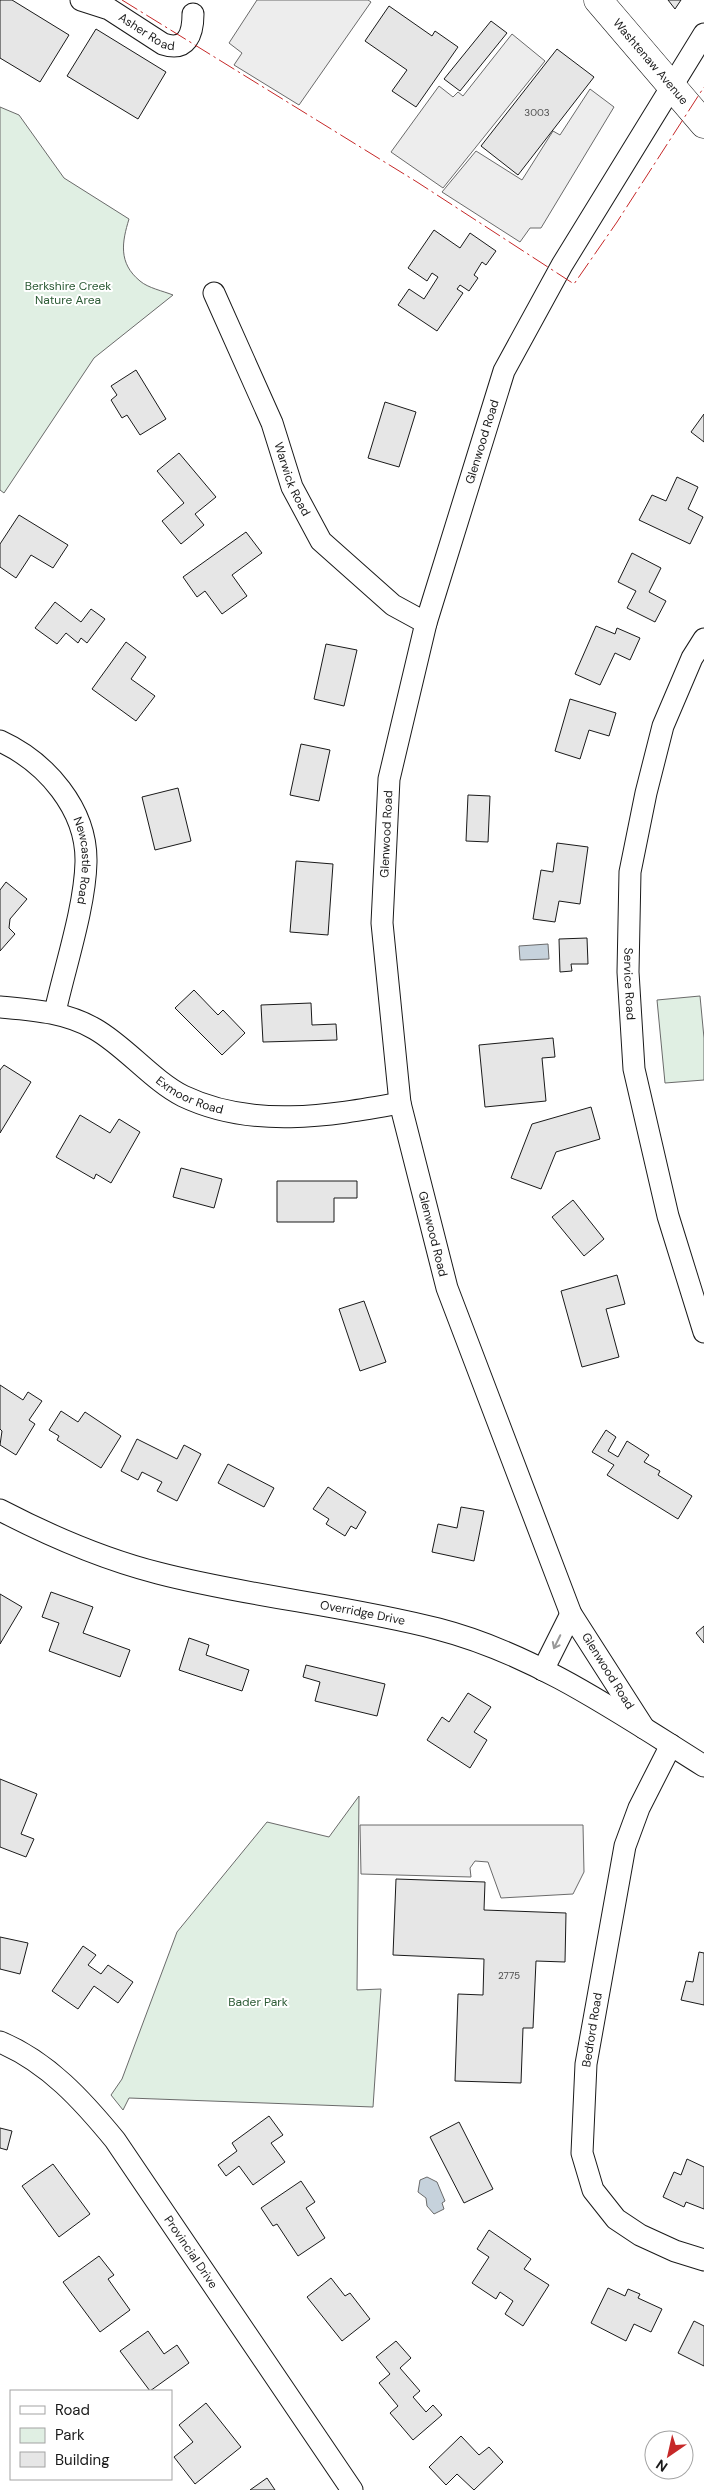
<svg xmlns="http://www.w3.org/2000/svg" width="704" height="2490" font-family="'DM Sans',sans-serif">
<style>
.green{fill:#e0efe3;stroke:#6a6a6a}
.parking{fill:#ededed;stroke:#6a6a6a}
.water{fill:#c6d2dc;stroke:#6a6a6a}
.building{fill:#e6e6e6;stroke:#1a1a1a}
.lines{fill:none;stroke-linecap:round;stroke-linejoin:round}
.minor-casing{stroke:#1a1a1a;stroke-width:23}
.major-casing{stroke:#1a1a1a;stroke-width:29}
.minor{stroke:#fff;stroke-width:21}
.major{stroke:#fff;stroke-width:28}
.power{stroke:#c62828;stroke-width:1;stroke-dasharray:18 4 2.5 4;stroke-linecap:butt}
.oneway{stroke:#989898}
.labels{text-anchor:middle;stroke-width:4;stroke-linejoin:round;paint-order:stroke}
.number-label{font-size:10px;fill:#4d4d4d}
.street-label{font-size:12px;fill:#1a1a1a;stroke:#fff}
.park-label{font-size:12px;fill:#2b5a34;stroke:#fff}
</style>
<rect width="100%" height="100%" fill="#fff"/>
<!-- green -->
<path class="green" d="M0,107L19,115L64,178L129,219C122,242 118,263 140,281C148,288 163,291 173,295L94,358L4,493L0,490Z
M700,996L704,1038V1080L665,1083L657,1000Z
M359,1796L357,1990L381,1989L373,2107L129,2098L123,2110L111,2095L122,2079L177,1932L267,1822L329,1837Z"/>
<!-- parking -->
<path class="parking" d="M257,0H368L371,2L299,105L234,65L242,53L229,43Z
M512,34L545,61L443,188L391,152L439,86L453,97L458,92L463,96Z
M590,89L614,107L541,228H530L520,242L442,192L476,151L522,180L553,131L560,135Z
M360,1825H583L584,1872L573,1894L501,1898L488,1862L475,1861L470,1868L471,1877L361,1874Z"/>
<!-- water -->
<path class="water" d="M548,944L549,959L520,960L519,946Z
M427,2177L437,2182L445,2201L442,2203L444,2209L434,2214L427,2206L426,2198L418,2192L420,2180Z"/>
<!-- building -->
<path class="building" d="M0,0H12L69,35L40,82L0,58Z
M668,0H681L675,9Z
M389,6L432,36L435,31L458,47L416,107L392,91L407,70L365,41Z
M491,21L507,33L460,91L444,79Z
M96,29L166,72L138,119L67,76Z
M557,49L594,77L518,175L481,146Z
M434,230L460,248L470,233L496,251L486,265L482,262L474,275L478,278L469,291L460,285L457,289L463,293L437,331L398,305L409,289L424,299L438,277L432,273L427,281L408,268Z
M136,370L166,419L140,435L127,415L122,418L111,400L117,395L111,386Z
M385,402L416,412L399,467L368,458Z
M704,414V442L691,432Z
M179,453L216,497L195,514L204,525L181,544L162,521L184,503L157,471Z
M677,477L698,487L688,509L703,517L690,544L639,520L652,495L666,501Z
M19,515L68,545L53,568L31,555L16,578L0,567V544Z
M246,532L262,553L232,575L247,596L222,614L205,591L197,597L183,577Z
M632,553L661,568L649,592L666,601L655,622L627,608L636,591L618,582Z
M55,602L81,622L91,609L105,619L87,643L81,638L78,643L66,633L57,644L35,628Z
M596,626L615,634L617,628L640,638L630,660L615,653L600,685L575,674Z
M126,642L146,657L131,679L155,696L136,721L92,689Z
M326,644L357,650L344,706L314,699Z
M570,699L616,713L609,736L589,730L580,759L555,751Z
M301,744L330,750L319,801L290,795Z
M178,788L191,841L155,850L142,797Z
M468,795L490,796L488,842L466,841Z
M557,843L588,847L580,904L559,901L555,922L533,919L541,870L553,872Z
M296,861L333,864L328,935L290,932Z
M6,882L27,899L10,919L9,928L15,934L0,951V890Z
M587,938L588,964H571L572,971L560,972L559,939Z
M194,990L218,1015L223,1010L245,1033L222,1055L175,1008Z
M311,1003L312,1025L336,1024L337,1040L263,1042L261,1005Z
M553,1038L555,1057L542,1058L546,1101L485,1107L479,1045Z
M4,1065L31,1082L0,1133V1070Z
M591,1107L600,1139L556,1152L541,1189L511,1178L532,1124Z
M80,1115L110,1133L119,1119L140,1132L111,1183L96,1174L94,1179L56,1157Z
M181,1168L222,1179L214,1208L173,1197Z
M277,1181H357V1198H334V1222H277Z
M573,1200L604,1239L584,1256L552,1217Z
M617,1275L625,1304L606,1309L619,1357L582,1367L561,1291Z
M364,1301L386,1362L360,1371L339,1309Z
M0,1385L23,1400L28,1392L42,1401L29,1420L35,1424L16,1455L0,1445L2,1431L0,1429Z
M61,1411L78,1422L85,1412L121,1436L101,1468L57,1440L59,1436L49,1430Z
M606,1430L616,1437L608,1451L618,1457L627,1441L649,1455L644,1462L660,1471L658,1475L692,1496L678,1519L607,1475L614,1465L592,1452Z
M137,1439L177,1459L184,1445L201,1454L177,1501L157,1491L162,1482L142,1472L138,1480L121,1471Z
M228,1464L274,1488L264,1507L218,1483Z
M328,1487L366,1512L356,1529L351,1526L345,1536L326,1524L329,1519L313,1509Z
M461,1507L484,1511L474,1561L432,1552L438,1524L457,1528Z
M51,1592L93,1607L83,1633L130,1650L120,1677L49,1651L59,1623L42,1617Z
M0,1594L22,1607L0,1644Z
M704,1626V1643L696,1633Z
M189,1638L209,1645L206,1655L249,1670L242,1691L179,1670Z
M306,1665L385,1684L377,1716L315,1701L320,1682L303,1677Z
M468,1693L491,1707L474,1732L487,1740L470,1768L427,1740L442,1717L449,1722Z
M0,1779L37,1794L21,1834L34,1839L26,1857L0,1847Z
M396,1879L485,1882L484,1910L566,1913L565,1962L536,1961L533,2028H523L521,2083L455,2081L458,1994L483,1995L484,1959L393,1955Z
M0,1937L28,1943L20,1974L0,1969Z
M83,1946L96,1955L88,1965L101,1974L108,1965L133,1982L118,2003L94,1986L78,2009L52,1991Z
M699,1952L704,1953V2005L681,2000L686,1981L693,1982Z
M269,2116L283,2135L271,2143L285,2162L253,2185L239,2166L226,2176L218,2165L237,2151L232,2143Z
M459,2122L493,2189L464,2203L430,2137Z
M0,2128L12,2131L7,2150L0,2148Z
M687,2159L704,2167V2209L686,2202L684,2207L663,2197L674,2172L681,2175Z
M53,2164L90,2214L59,2237L22,2186Z
M301,2181L315,2202L306,2208L325,2238L298,2256L277,2224L273,2226L261,2208Z
M489,2230L531,2259L524,2269L549,2285L523,2326L505,2314L513,2301L500,2292L496,2299L472,2283L489,2257L477,2249Z
M99,2256L114,2275L108,2279L130,2310L100,2332L63,2282Z
M331,2278L345,2296L350,2293L370,2319L342,2341L307,2297Z
M608,2288L625,2296L628,2289L640,2294L638,2298L662,2309L651,2332L634,2324L626,2341L591,2323Z
M694,2321L704,2326V2366L678,2353Z
M148,2331L164,2354L177,2345L189,2363L150,2391L120,2351Z
M396,2341L411,2358L400,2368L420,2391L413,2397L426,2412L433,2405L442,2415L413,2440L390,2413L398,2406L379,2383L390,2374L376,2357Z
M206,2403L241,2447L195,2484L174,2457L193,2442L179,2425Z
M461,2436L479,2455L489,2447L503,2462L474,2490L457,2474L446,2485L429,2467Z
M267,2478L275,2490H250Z"/>
<g class="lines">
<!-- minor casing -->
<g class="minor-casing">
<g id="minor">
<path id="s1" d="M81,0L109,9L163,44C187,52 193,34 193,14"/>
<path id="s2" d="M214,293L272,423L292,487L321,541L393,605L426,623"/>
<path id="s3" d="M704,639L692,658L663,726L646,793L630,872L628,972L634,1069L668,1216L704,1332"/>
<path id="s4" d="M0,741C46,762 87,809 86,862C85,907 65,967 55,1012"/>
<path id="s5" d="M0,1007C33,1010 66,1012 95,1029C125,1046 153,1081 183,1096C252,1129 329,1116 400,1103"/>
<path id="s6" d="M0,1510C50,1536 103,1559 158,1573C250,1597 346,1605 438,1629C535,1654 621,1714 704,1766"/>
<path d="M543,1670L571,1614"/>
<path id="s7" d="M644,1728L571,1614L447,1288L400,1103L382,923L389,779L426,623L504,371L562,265L704,34"/>
<path d="M671,1745L639,1808L625,1846L586,2064L582,2153L593,2190L616,2219L640,2235L675,2251L704,2260"/>
<path id="s8" d="M0,2042C48,2062 83,2101 115,2140L352,2490"/>
</g>
</g>
<!-- major casing -->
<g class="major-casing">
<g id="major">
<path id="s9" d="M598,0L704,124"/>
</g>
</g>
<!-- minor -->
<use href="#minor" class="minor"/>
<!-- major -->
<use href="#major" class="major"/>
<!-- power -->
<path class="power" d="M122,0L417,182L574,284L617,222L704,87"/>
</g>
<!-- one-way arrows -->
<defs><path id="oneway-shaft" d="M-6 0H5M1.5-3L5.5 0L1.5 3" fill="none" stroke-width="1.6" stroke-linecap="round" stroke-linejoin="round" transform="scale(1.25)"/></defs>
<use class="oneway" href="#oneway-shaft" transform="translate(557 1642) rotate(116)"/>
<g class="labels">
<!-- number labels -->
<g class="number-label">
<text x="537" y="116">3003</text>
<text x="509" y="1979">2775</text>
</g>
<!-- street labels -->
<g class="street-label">
<text dy="4" stroke="none"><textPath href="#s1" startOffset="74">Asher Road</textPath></text>
<text dy="4" stroke="none"><textPath href="#s9" startOffset="81">Washtenaw Avenue</textPath></text>
<text dy="4" stroke="none"><textPath href="#s7" startOffset="1350">Glenwood Road</textPath></text>
<text dy="4" stroke="none"><textPath href="#s2" startOffset="202">Warwick Road</textPath></text>
<text dy="4" stroke="none"><textPath href="#s7" startOffset="945">Glenwood Road</textPath></text>
<text dy="4" stroke="none"><textPath href="#s4" startOffset="155">Newcastle Road</textPath></text>
<text dy="4" stroke="none"><textPath href="#s3" startOffset="358">Service Road</textPath></text>
<text dy="4" stroke="none"><textPath href="#s5" startOffset="215">Exmoor Road</textPath></text>
<text transform="translate(433 1234) rotate(76)" y="4">Glenwood Road</text>
<text dy="4" stroke="none"><textPath href="#s6" startOffset="379">Overridge Drive</textPath></text>
<text transform="translate(608 1671) rotate(58)" y="4">Glenwood Road</text>
<text transform="translate(592 2030) rotate(-81)" y="4">Bedford Road</text>
<text dy="4" stroke="none"><textPath href="#s8" startOffset="288">Provincial Drive</textPath></text>
</g>
<!-- park labels -->
<g class="park-label">
<text x="68" y="290">Berkshire Creek<tspan x="68" dy="14">Nature Area</tspan></text>
<text x="258" y="2006">Bader Park</text>
</g>
</g>
<!-- legend -->
<rect x="10" y="2390" width="162" height="90" fill="#ffffff" stroke="#a3a3a3"/>
<rect x="20" y="2406" width="25" height="8" fill="#ffffff" stroke="#a3a3a3"/>
<text x="55" y="2415" font-size="15" fill="#1a1a1a">Road</text>
<rect x="20" y="2428" width="25" height="15" fill="#e0efe3" stroke="#a3a3a3"/>
<text x="55" y="2440" font-size="15" fill="#1a1a1a">Park</text>
<rect x="20" y="2452" width="25" height="15" fill="#e6e6e6" stroke="#a3a3a3"/>
<text x="55" y="2465" font-size="15" fill="#1a1a1a">Building</text>
<!-- north arrow -->
<g transform="translate(669 2455) rotate(214)"><circle r="24" fill="#ffffff" stroke="#a3a3a3"/>
<path d="M0-4L9 19L0 12L-9 19Z" fill="#c62828"/>
<text y="-8" font-size="14" font-weight="bold" text-anchor="middle" fill="#1a1a1a">N</text>
</g>
</svg>
